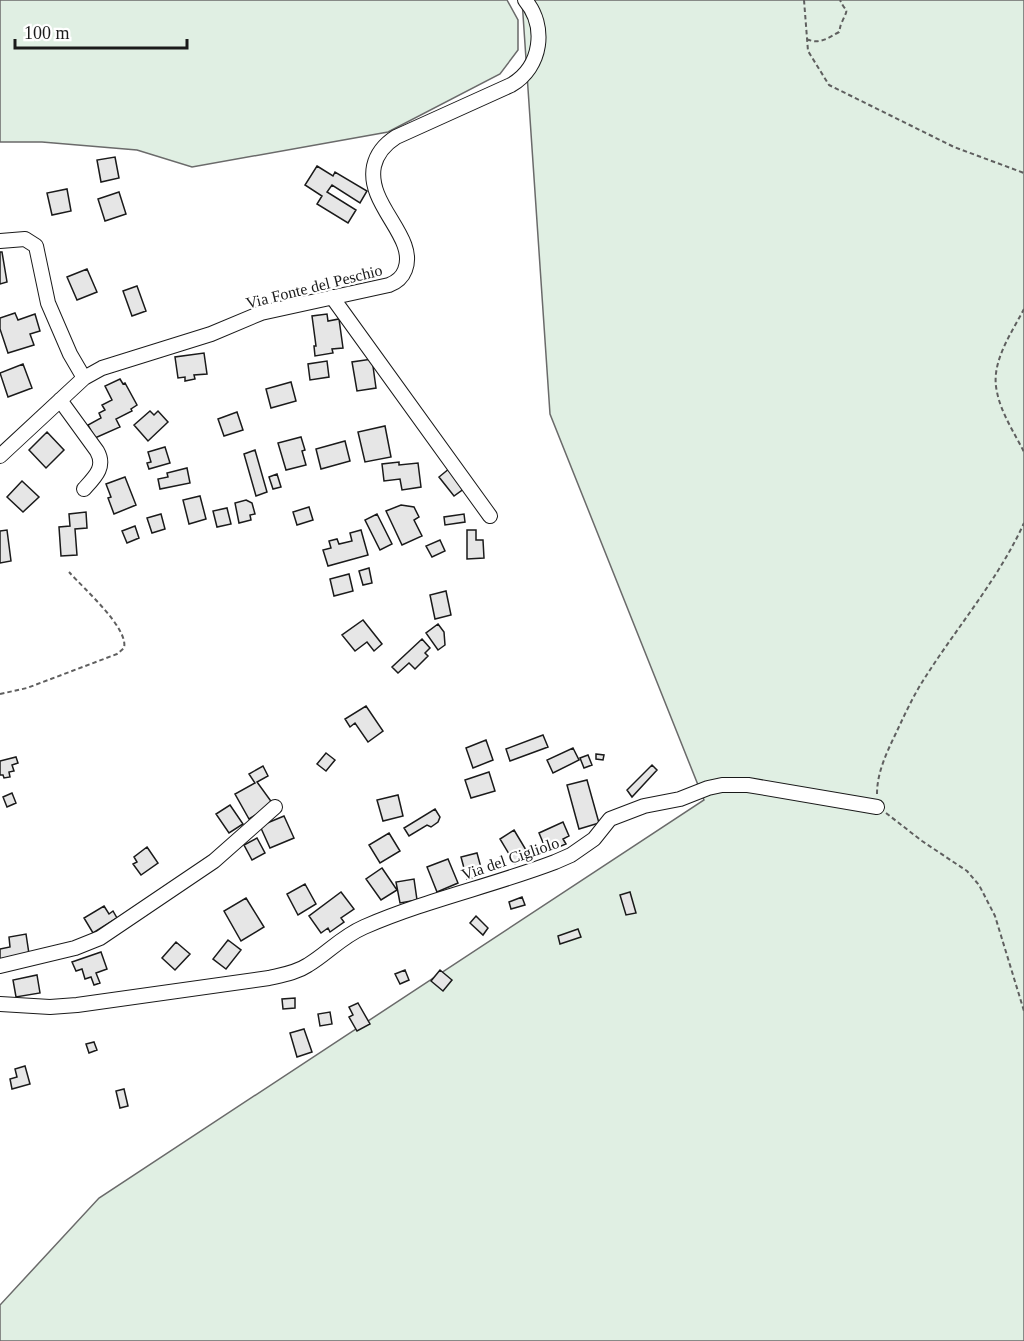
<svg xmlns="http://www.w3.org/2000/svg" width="1024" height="1341" font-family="Georgia,serif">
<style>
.green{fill:#e0efe3;stroke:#6a6a6a;stroke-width:1.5}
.building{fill:#e6e6e6;stroke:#1a1a1a;stroke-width:1.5}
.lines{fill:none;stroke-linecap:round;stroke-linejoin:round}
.minor-casing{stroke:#1a1a1a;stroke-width:16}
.path{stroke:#5f5f5f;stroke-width:2;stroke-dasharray:4.5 3;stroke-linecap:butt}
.minor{stroke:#fff;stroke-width:14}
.labels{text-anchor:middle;stroke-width:4.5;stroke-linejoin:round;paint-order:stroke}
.street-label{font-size:16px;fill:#1a1a1a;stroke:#fff}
</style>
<rect width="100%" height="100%" fill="#fff"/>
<!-- green -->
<path class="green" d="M0,0H507L518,20V50L500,74L388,132L192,167L137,150L42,142H0Z
M522,0H1024V1341H0V1305L99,1198L704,800L550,414Z"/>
<!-- building -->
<path class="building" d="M115,157L119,178L101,182L97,160Z
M317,166L333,176L335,172L367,191L360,203L332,185L327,192L356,210L348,223L317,204L322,196L305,185Z
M67,189L71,211L52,215L47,193Z
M119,192L126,214L105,221L98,199Z
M0,252H2L7,282L0,284Z
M87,269L97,292L77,300L67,277Z
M137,286L146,311L132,316L123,291Z
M15,313L18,320L35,314L40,331L30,334L34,345L8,353L0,329V318Z
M327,314L328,321L339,319L343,348L332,349L333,353L315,356L314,346H316L312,316Z
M204,353L207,374L194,375L195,379L185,381V377L178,378L175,357Z
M372,359L376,388L357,391L352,362Z
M327,361L329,377L310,380L308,364Z
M23,364L32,388L8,397L0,373Z
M120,379L123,384L125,383L137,405L131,409L132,411L116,419L120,427L95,438L88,425L101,418L99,413L105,410L102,405L112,400L105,386Z
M291,382L296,401L271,408L266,389Z
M150,411L154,415L158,411L168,422L148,441L134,425Z
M237,412L243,430L224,436L218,419Z
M385,426L391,457L365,462L358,432Z
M47,432L64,450L46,468L29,450Z
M301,437L305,450L302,451L306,465L286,470L278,443Z
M345,441L350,461L321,469L316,449Z
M165,447L170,463L149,469L147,463L151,462L148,452Z
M255,450L267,492L256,496L244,454Z
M399,462V465L418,463L421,487L402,490L400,479L384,481L382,464Z
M187,468L190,483L160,489L158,479L168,477L167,473Z
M450,468L465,488L454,496L439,477Z
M277,474L281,487L273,489L269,477Z
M125,477L136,505L114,514L108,498L111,497L106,484Z
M22,481L39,497L23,512L7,497Z
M200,496L206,519L189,524L183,500Z
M246,500L252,503L255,514L250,515L251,520L239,523L235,503Z
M401,505L414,507L419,517L414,520L422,536L402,545L386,511Z
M309,507L313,520L297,525L293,512Z
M227,508L231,524L217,527L213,511Z
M86,512L87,528L75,529L77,555L61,556L59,527L70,526L69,514Z
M161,514L165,529L152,533L147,518Z
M377,514L392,544L380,550L365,520Z
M464,514L465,522L445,525L444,517Z
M135,526L139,538L127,543L122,531Z
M7,530L11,561L0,563V531Z
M361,530L368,555L328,566L323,550L331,548L329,541L337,539L339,544L352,541L350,533Z
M467,530H476V540H483L484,558L467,559Z
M440,540L445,551L432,557L426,546Z
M369,568L372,583L363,585L359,571Z
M349,574L353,591L334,596L330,579Z
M446,591L451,615L435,619L430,595Z
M363,620L382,644L374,651L367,642L355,651L342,635Z
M438,624L444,632L445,645L438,650L426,633Z
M422,639L430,648L425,653L428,656L415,669L409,663L398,673L392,667Z
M366,706L383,731L368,742L355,723L350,727L345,719Z
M543,735L548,747L510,761L506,749Z
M486,740L493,760L473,768L466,748Z
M573,748L579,760L553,773L547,760Z
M326,753L335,760L326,771L317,764Z
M596,754L604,755L603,760L596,759Z
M588,755L592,765L584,768L580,758Z
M16,757L18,763L12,765L14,771L9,772L10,777L4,778L3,775H0V761Z
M652,765L657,770L632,797L627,790Z
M263,766L268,776L257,782L273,804L249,819L235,794L255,783L249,774Z
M489,772L495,791L471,798L465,780Z
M587,780L599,823L579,829L567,785Z
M12,793L16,803L7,807L3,797Z
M398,795L403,816L383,821L377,800Z
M230,805L243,824L229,833L216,814Z
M435,809L440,817L438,822L431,827L427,825L409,836L404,828Z
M284,816L294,838L270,848L260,826Z
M563,822L569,836L563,839L566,844L547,852L539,833Z
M514,830L529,855L515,864L500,839Z
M389,833L400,851L380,863L369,845Z
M257,838L265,853L252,860L244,845Z
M147,847L158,863L141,875L133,864L137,862L134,857Z
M477,853L483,875L467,879L461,857Z
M448,859L458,883L437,892L427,867Z
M382,868L397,890L381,900L366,879Z
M414,879L417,900L400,903L396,882Z
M305,884L316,904L298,915L287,894Z
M341,892L354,909L341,918L344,922L330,932L328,928L321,933L309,916Z
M630,892L636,913L626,915L620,895Z
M522,897L525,905L511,909L509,902Z
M246,898L264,927L241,941L224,911Z
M104,906L109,914L113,911L117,918L93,933L84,918Z
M476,916L488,928L483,935L470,923Z
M578,929L581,937L560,944L558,936Z
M26,934L29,954L0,959V949L10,947L9,937Z
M228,940L241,950L226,969L213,959Z
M176,942L190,954L175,970L162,958Z
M101,952L107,969L96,973L100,983L94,985L91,977L85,979L82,969L76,971L72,962Z
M405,970L409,980L400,984L395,974Z
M440,970L452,980L443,991L431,981Z
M37,975L40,993L16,997L13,980Z
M295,998V1008L283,1009L282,999Z
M358,1003L370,1024L357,1031L349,1017L353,1015L349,1007Z
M330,1012L332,1024L320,1026L318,1014Z
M304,1029L312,1052L297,1057L290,1033Z
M94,1042L97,1050L89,1053L86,1044Z
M25,1066L30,1084L12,1089L10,1079L17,1077L15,1069Z
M124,1089L128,1106L120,1108L116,1091Z"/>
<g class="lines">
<!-- minor casing -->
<g class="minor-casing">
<path id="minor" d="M0,241L25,239L36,246L48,303L70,354L84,378
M332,297L490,516
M60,400L97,451C106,467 95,477 84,489
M0,456L84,378L102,368L211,334L261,313L389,285C397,282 402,278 405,270C418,237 366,205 374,166C377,153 385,144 396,137L511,85C542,67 547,26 525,0
M0,966L75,948L100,938L214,861L275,807
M0,1004L50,1007L77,1005L269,978C282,975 296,973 308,965C328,953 341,937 364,927C426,900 492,886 555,862L571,855L594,839L610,819L644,806L680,799L708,788L722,785H748L877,807"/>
</g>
<!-- path -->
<path class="path" d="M804,0L808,51L829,85L954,147L1024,173
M807,39C819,45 828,38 839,32C840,29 840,26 842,22C849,6 847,15 840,0
M1024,309C1011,334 990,363 997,392C1001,413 1015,434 1024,452
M0,694L27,688L117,654L124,648C129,628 83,588 69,572
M877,794C877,772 887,752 896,733C905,714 914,694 926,676C958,626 999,578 1024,523
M886,813L922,841L967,871L979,885L995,916L1024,1011"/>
<!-- minor -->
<use href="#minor" class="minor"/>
</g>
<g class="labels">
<!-- street labels -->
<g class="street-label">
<text transform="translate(314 286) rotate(-14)" y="6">Via Fonte del Peschio</text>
<text transform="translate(510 858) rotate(-19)" y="6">Via del Cigliolo</text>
</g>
</g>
<!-- scale -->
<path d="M15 39v9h172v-9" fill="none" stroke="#1a1a1a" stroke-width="3"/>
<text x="24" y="39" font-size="18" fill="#1a1a1a" stroke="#ffffff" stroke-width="4.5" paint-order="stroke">100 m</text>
</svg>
